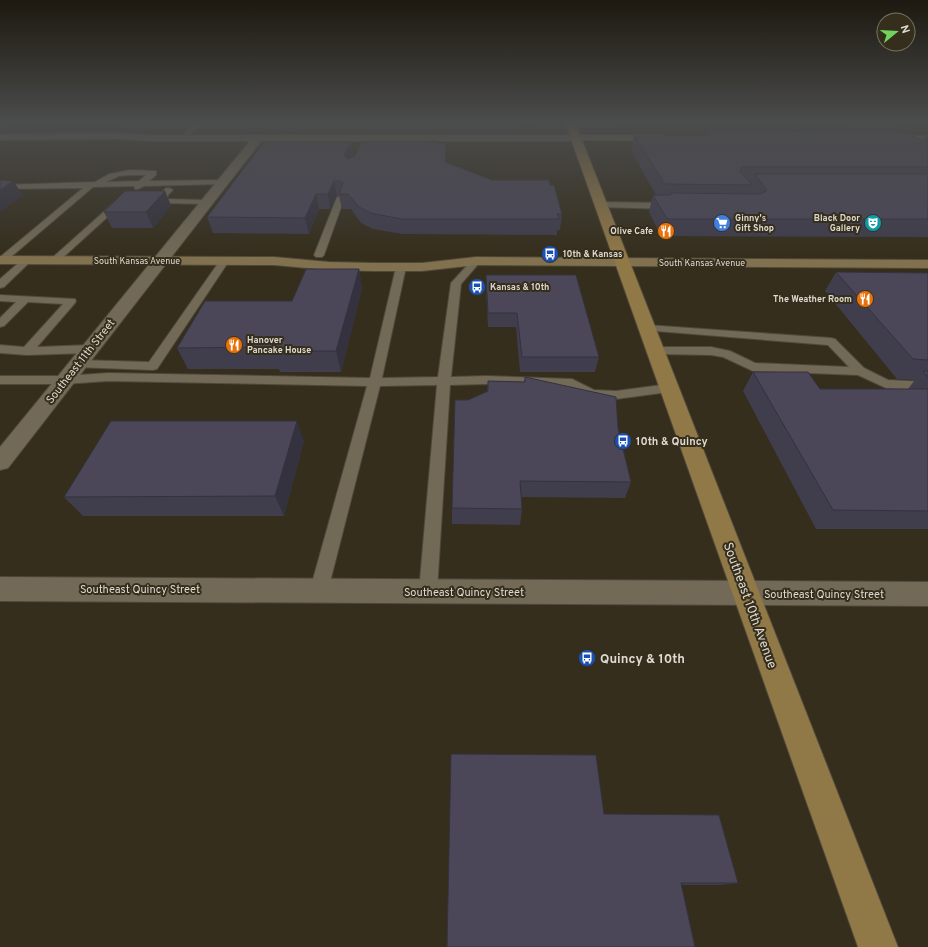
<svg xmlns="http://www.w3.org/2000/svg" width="928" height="947" font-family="Overpass,sans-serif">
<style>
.green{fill:#264433}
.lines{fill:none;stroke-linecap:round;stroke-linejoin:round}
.service-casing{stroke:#4f493b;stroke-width:2}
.minor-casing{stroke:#4f493b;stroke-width:2}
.tertiary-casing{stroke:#4f493b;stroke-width:2}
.secondary-casing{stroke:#4f493b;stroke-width:2}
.primary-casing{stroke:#4f493b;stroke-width:2}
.service{fill:#726a57;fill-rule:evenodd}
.minor{fill:#726a57;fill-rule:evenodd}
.tertiary{fill:#726a57;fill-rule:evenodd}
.secondary{fill:#81714f;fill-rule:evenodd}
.primary{fill:#907847;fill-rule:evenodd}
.wall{fill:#403d4d}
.shaded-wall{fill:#34323e}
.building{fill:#4b4759;stroke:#34323e}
.labels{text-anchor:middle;stroke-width:4;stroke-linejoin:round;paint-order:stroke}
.far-poi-label{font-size:9px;font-weight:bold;fill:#dfdad0;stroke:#352e1d;text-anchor:start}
.far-street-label{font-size:9px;fill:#dfdad0;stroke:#352e1d}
.street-label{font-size:11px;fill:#dfdad0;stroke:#352e1d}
.poi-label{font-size:11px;font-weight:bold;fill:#dfdad0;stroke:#352e1d;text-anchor:start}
.near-street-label{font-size:13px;fill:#dfdad0;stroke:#352e1d}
.near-poi-label{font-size:13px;font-weight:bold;fill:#dfdad0;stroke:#352e1d;text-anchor:start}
</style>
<rect width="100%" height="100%" fill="#352e1d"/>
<!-- green -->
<path class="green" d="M8,122H122L118,132L0,133V127Z
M222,122H344L347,125L219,126Z
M398,122H537L538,127L397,126Z
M617,122H846L856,129L612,128Z
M891,122H928V129H901Z
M247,127H305L295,131L246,130Z"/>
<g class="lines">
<!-- service casing -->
<g class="service-casing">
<path id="service" d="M196,122H203L185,139H181V137Z
M130,170L156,171V175L149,181L222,180L226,182L222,184L144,186L138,189H135L134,186L93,187L5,262H0V257L83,188L0,189V185L95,182L109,174ZM130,175H146L139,181L106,182L119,176Z
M166,188H169L173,190L168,195L167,199L206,200L210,202L206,204L160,203V194Z
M337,197H343L344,199L324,255L322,257H316L314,255Z
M117,200H123L124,202L58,262H52L50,260L52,258Z
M601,202L671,203L675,206L671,209L598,207L597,205Z
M27,257L30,258L32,260L30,262L4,287L0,288V279L24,258Z
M224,258L229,261L157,369L153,370L74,367L72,364L74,361L78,360L149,362L221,259Z
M476,258L481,261L461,284L451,377L486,376L572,379L594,390L616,391L669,384L674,385L675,388L674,391L669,392L616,399L591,398L569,387L486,384L450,385L437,591L434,597L428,599L422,597L419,591L437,385L380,386L328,590L325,596L319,598L313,596L310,590L367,386L108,381L65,384H0V376H65L108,373L370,378L396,267L401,264L406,267L382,378L438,377L451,283L473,259Z
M0,295L75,299L76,301L75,303L37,347L90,345L94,346L96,349L94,352L90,353L27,355L0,353V345L24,347L63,304L28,302L4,326L0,327V318L16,302L0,301Z
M647,325L831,338L835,339L864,368L888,380L928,382V390L886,388L858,375L753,371L723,357L711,355L655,354L651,353L649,350L651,347H711L730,351L755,363L849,367L828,345L643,330L641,328L643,326Z"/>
</g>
<!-- minor casing -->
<g class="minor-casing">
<path id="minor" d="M258,135L263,138L262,140L8,468L0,470V447L254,136Z
M0,577L928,582V606L0,601Z"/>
</g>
<!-- tertiary casing -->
<g class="tertiary-casing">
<path id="tertiary" d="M119,133L150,135H575L580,138L575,141H150L119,139L0,140V134Z"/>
</g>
<!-- secondary casing -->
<g class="secondary-casing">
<path id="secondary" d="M0,122H7L0,126Z
M575,135H664L669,138L664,141L571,140L570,138L571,136Z
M890,136H928V142L886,141L885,139Z
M0,256L274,257L329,262L373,263H422L476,257L928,260V268L476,265L422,271H373L329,270L274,265L0,264Z"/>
</g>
<!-- primary casing -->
<g class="primary-casing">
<path id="primary" d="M565,122H575L898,947H858Z"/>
</g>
<!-- service -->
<use href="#service" class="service"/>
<!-- minor -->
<use href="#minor" class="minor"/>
<!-- tertiary -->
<use href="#tertiary" class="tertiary"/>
<!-- secondary -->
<use href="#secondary" class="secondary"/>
<!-- primary -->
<use href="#primary" class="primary"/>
</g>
<!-- wall -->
<path class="wall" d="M709,131L923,140L928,133V237L661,236L649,212L653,195H656L631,151L634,136H707Z
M351,142L353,156V157L437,143H446V162L492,180L550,185L562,214L560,230H557V235L402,234L373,229L361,223L351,209H342L339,196H337L330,209H319L309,234L213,233L207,217Z
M165,191L171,206L153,228H112L104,212Z
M359,269L362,289L341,372H280L279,369H188L177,348L292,301Z
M836,272L928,273V529H816L743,391L753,372L820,389H908L915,380L897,379L825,291Z
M486,275L599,357L595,372H520L516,327H488L486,290Z
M525,377L618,428L631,482L625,498L521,497L522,509L520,525L452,524V508L487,391L488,381L524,382Z
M304,441L284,516H83L64,497Z
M604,814L738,883L721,885H682Z"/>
<!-- shaded-wall -->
<path class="shaded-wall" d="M351,142L353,156L347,169L344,155Z
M446,143V156L445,176V162Z
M13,181L23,195L0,212V190Z
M334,181L337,196L330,209L328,194Z
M165,191L171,206L153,228L146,212Z
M316,194L319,209L309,234L305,218Z
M359,269L362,289L341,372L336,351Z
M297,421L304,441L284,516L275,496Z"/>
<!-- building -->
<path class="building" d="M709,131L893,132L908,133L928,143V167H742L740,171L752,185L665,184L634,136H713Z
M437,141V143H446L445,162L492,180H549L550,185H554L562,214H557L559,219H401L371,213L359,207L348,194H339L343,183L340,181H334L328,194H316L305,218L207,217L264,142H351L344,155L347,159L355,156L361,142Z
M755,174H928V219H667L653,195H671L670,193L761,194L766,191V189Z
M0,180L13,181L0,190Z
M125,191H165L146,212H104Z
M306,269H359L336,351H272L274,347L177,348L205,301H292Z
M836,272L928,273V360L913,359Z
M486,275H576L599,357H522L517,313H488Z
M923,371H928V377Z
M753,372H808L820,389H928V511L833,510Z
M525,377L616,397L618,428L631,482L520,481L522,509L452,508L455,400H468L488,391V381L525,382Z
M111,421H297L275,496L64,497Z
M451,754L596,755L604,814L719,815L738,883H681L695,947H447Z"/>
<!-- sky -->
<linearGradient id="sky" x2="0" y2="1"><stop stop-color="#1d1910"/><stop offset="0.48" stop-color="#4b4c4c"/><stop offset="1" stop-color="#4b4c4c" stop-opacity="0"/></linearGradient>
<rect width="928" height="255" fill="url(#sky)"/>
<!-- icons -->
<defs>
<g id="supermarket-disc" transform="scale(0.9)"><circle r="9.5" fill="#3f7fe0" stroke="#352e1d"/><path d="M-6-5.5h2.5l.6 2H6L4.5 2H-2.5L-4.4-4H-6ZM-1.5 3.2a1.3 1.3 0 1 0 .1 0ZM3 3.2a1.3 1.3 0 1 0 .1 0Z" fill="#fff"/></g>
<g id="theatre-disc" transform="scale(0.9)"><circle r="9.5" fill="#0f9aa8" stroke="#352e1d"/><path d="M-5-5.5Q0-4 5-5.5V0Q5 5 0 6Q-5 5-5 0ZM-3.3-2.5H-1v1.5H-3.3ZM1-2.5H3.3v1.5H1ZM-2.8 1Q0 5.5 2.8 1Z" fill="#fff"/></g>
<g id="restaurant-disc" transform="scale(0.9)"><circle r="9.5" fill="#e8710a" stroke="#352e1d"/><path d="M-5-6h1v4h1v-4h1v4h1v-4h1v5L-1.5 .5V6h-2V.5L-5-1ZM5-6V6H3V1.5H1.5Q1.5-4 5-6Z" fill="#fff"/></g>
<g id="bus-disc" transform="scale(0.9)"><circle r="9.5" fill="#1a4fb4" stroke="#352e1d"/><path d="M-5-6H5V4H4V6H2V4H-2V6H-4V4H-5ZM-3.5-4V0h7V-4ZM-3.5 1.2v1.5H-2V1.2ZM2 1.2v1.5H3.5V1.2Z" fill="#fff"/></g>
</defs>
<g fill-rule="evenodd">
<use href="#supermarket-disc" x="722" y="223"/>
<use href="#theatre-disc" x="873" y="223"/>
<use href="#restaurant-disc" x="666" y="231"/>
<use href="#bus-disc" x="550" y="254"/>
<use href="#bus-disc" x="477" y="287"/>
<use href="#restaurant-disc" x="865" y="299"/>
<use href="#restaurant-disc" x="234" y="345"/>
<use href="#bus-disc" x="623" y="441"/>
<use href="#bus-disc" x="587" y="658"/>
</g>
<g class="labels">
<!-- far-poi labels -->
<g class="far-poi-label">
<text x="735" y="221">Ginny's<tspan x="735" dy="10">Gift Shop</tspan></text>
<text x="860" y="221" text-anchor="end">Black Door<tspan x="860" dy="10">Gallery</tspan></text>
<text x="653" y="234" text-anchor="end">Olive Cafe</text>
<text x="563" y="257">10th &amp; Kansas</text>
<text x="490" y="290">Kansas &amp; 10th</text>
<text x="852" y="302" text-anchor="end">The Weather Room</text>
<text x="247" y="343">Hanover<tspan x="247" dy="10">Pancake House</tspan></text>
</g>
<!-- far-street labels -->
<g class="far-street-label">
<text x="137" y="264">South Kansas Avenue</text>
<text x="702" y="266">South Kansas Avenue</text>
</g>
<!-- street labels -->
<g class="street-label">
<text transform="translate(80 361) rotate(-52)" y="4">Southeast 11th Street</text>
<text x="140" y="593">Southeast Quincy Street</text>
<text x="464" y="596">Southeast Quincy Street</text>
<text x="824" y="598">Southeast Quincy Street</text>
</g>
<!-- poi labels -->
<g class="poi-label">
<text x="636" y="445">10th &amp; Quincy</text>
</g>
<!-- near-street labels -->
<g class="near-street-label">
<text transform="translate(751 605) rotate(70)" y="5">Southeast 10th Avenue</text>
</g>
<!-- near-poi labels -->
<g class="near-poi-label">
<text x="600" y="663">Quincy &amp; 10th</text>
</g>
</g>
<!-- north arrow -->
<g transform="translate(896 32) rotate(72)"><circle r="19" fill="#352e1d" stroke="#797365"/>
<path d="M0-3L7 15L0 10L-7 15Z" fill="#72d25d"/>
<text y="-6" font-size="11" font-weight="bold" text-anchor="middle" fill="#dfdad0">N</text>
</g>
</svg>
